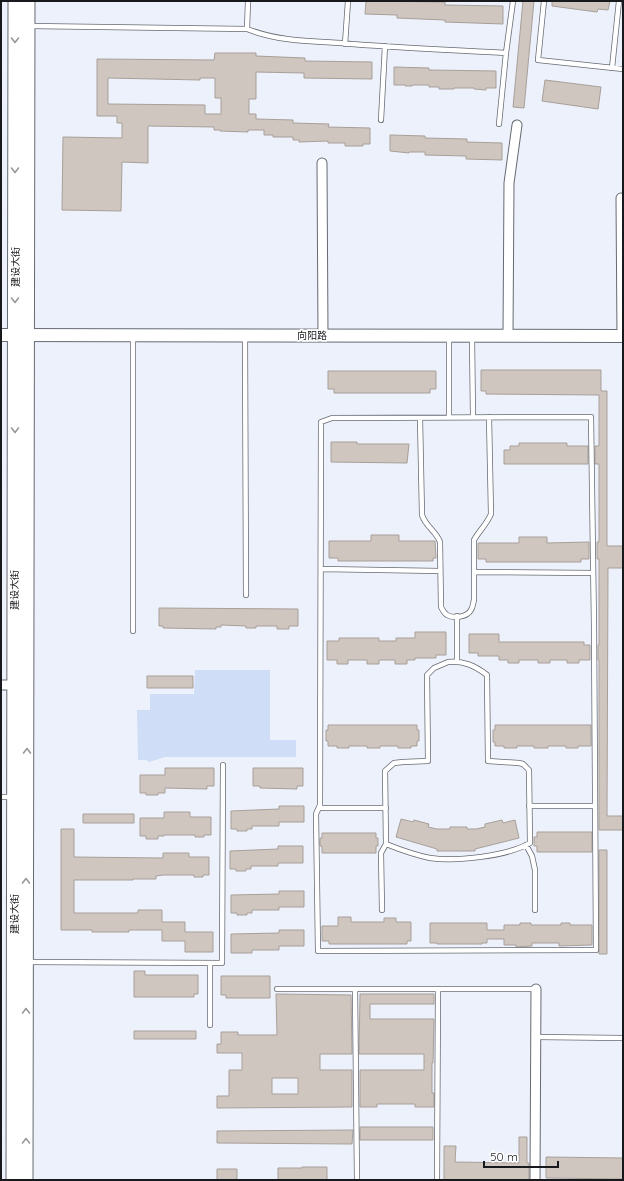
<svg xmlns="http://www.w3.org/2000/svg" width="624" height="1181" font-family="Quicksand,'Noto Sans SC',sans-serif">
<style>
.green{fill:#cfddf6}
.building{fill:#d0c6c0;stroke:#a89f99;fill-rule:evenodd}
.lines{fill:none;stroke-linecap:round;stroke-linejoin:round}
.service-casing{stroke:#666a72;stroke-width:6}
.minor-casing{stroke:#666a72;stroke-width:11}
.tertiary-casing{stroke:#666a72;stroke-width:14}
.secondary-casing{stroke:#666a72;stroke-width:15}
.service{stroke:#fff;stroke-width:4.5}
.minor{stroke:#fff;stroke-width:9}
.tertiary{stroke:#fff;stroke-width:12}
.secondary{stroke:#fff;stroke-width:13}
.oneway{stroke:#979899}
.labels{text-anchor:middle;stroke-width:3.5;stroke-linejoin:round;paint-order:stroke}
.street-label{font-size:10px;fill:#18191d;stroke:#fff}
</style>
<rect width="100%" height="100%" fill="#ecf1fb"/>
<!-- green -->
<path class="green" d="M195,670H270V740H296V757H165L149,762L146,760H138L137,710H150V694H194Z"/>
<!-- building -->
<path class="building" d="M366,1L445,2V5L503,6V24L445,22V20L397,18V15L365,14Z
M523,1H534L524,108L513,107Z
M552,1H610L608,10L598,9L597,12L552,6Z
M215,53H256V56L305,58V61L372,62V79L304,78V73L256,72V99H249V114H256V119L293,120V123L329,124L328,127L370,128V144H363V146H345V143H328V141L299,142V140H293V137H273V135H264V130H248V132L220,131V130H214V127L148,126V163L122,162L121,211L62,210L63,137L122,138V123H117V116H97V59L214,60ZM108,78L200,80V78H215V98H221V114H205V105L108,104Z
M394,67L429,68V70L496,71V88H486V90L474,89V88H454V89H439V87H429V85H413L412,86H405V85H394Z
M545,80L601,87L598,109L542,101Z
M390,135L425,136V138L467,139V142L502,143V160L466,159V156L425,155V152H409V153L390,151Z
M481,370H601V391H607V546H623V568H608L607,816H623V830H599V660H598V645H599V559H597V542H599V464H595V446H599V395L486,394V391H481Z
M328,371H436V389H430V393H334V389H328Z
M331,442H357V444H409L407,463L331,462Z
M519,443H567V446H588V464H504V450H510V446H519Z
M371,535H399V541H435L436,558H433V561H338V558H329V541H371Z
M519,537H547V543L589,542V559H581V562H486V559H478V543H519Z
M159,608L298,609V626H289V629H277V626H256V628H246V626L221,625V627H216V629L163,628V626H159Z
M415,632H446V655H436V658H415V660H407V664H395V660H379V664H367V660H348V664H337V660H327V641H339V638H379V641H396V638H415Z
M469,634H499V642H584V645H590V660H579V663H567V660H550V663H538V660H519V663H508V660H499V656H478V653H469Z
M147,676H193V688H147Z
M328,725H417V730H419V741H417V746H411V748H398V746H380V748H367V746H349V748H337V746H328V741H326V730H328Z
M495,725H591V746H578V748H566V746H548V748H534V746H517V748H504V746H495V742H493V730H495Z
M165,768H214V786H207V789L165,788V793H158V795H146V793H140V775H165Z
M253,768H303V786H297V789L260,788V786H253Z
M279,806H304V822H279V826H252V829H247V831H237V829H231V811L279,809Z
M164,812H190V817H211V835H204V837H195V835H164V836H158V839H146V836H140V818H164Z
M83,814H134V823H83Z
M401,819L413,822L414,820L429,824L428,827L437,829H450V827H467V829H476L485,827V824L502,820L503,823L515,820L519,838L475,849V851H437V849L396,837Z
M61,829H74V857L163,858V853H189V857H209V875H203V877H194V875H163L156,876V879H133V880H74V913H138V910H162V922H185V932H213V952H185V941H162V930H129V932H92V930H61Z
M537,832H592V852H537V846H534V837H537Z
M322,833H376V838H378V846H376V853H322V846H320V838H322Z
M278,846H303V863H278V866H251V869H246V871H236V869H230V851L278,849Z
M599,850H607V954H599Z
M279,891H304V907H279V910H252V913H247V915H237V913H231V895L279,894Z
M338,917H351V922H384V918H396V922H411V941H407V944H329V941H322V926H338Z
M430,923H487V930H504V925H520V923H531V925H561V923H570V925H592V945L559,946V943H532V946L516,947V945H504V939H487V943H482V944H437V943H430Z
M279,930H304V946H279V950H252V953H231V934L279,933Z
M134,971H145V975H198V994H194V997H134Z
M221,976H270V998H226V995H221Z
M276,994L351,995L352,1054H320V1070H352V1107L217,1108V1096H229V1070H242V1053H217V1044H221V1032H238V1035H277ZM272,1078H298V1094H272Z
M360,994H434V1004H370V1019H434L433,1063H432V1093H434V1107H415V1104H377V1107H360V1070H424V1054H359Z
M134,1031H196V1039H134Z
M360,1127H433V1140H360Z
M353,1130L352,1144L217,1143V1131Z
M519,1137H527V1163H529V1180H444V1146H456L455,1162L519,1163Z
M546,1157L623,1158V1179L546,1178Z
M302,1167H327V1180H278V1168H302Z
M217,1169H237V1180H217Z"/>
<g class="lines">
<!-- service casing -->
<g class="service-casing">
<path id="service" d="M544,1L538,60L623,69
M30,26L247,29L248,1
M247,29C278,41 308,41 341,43C395,48 451,50 506,53
M345,44L348,1
M612,68L619,1
M381,120L385,46
M499,124L506,53L513,1
M133,335V631
M245,335L246,595
M449,337V417
M472,337L473,417
M591,417L594,626L596,950L318,951L316,814L320,805L321,422L332,418Z
M420,418L422,515C426,527 436,531 440,542L441,607C442,609 444,613 447,615C454,619 467,617 471,610C473,607 473,603 474,600V540C479,531 487,524 491,514L489,417
M321,569L440,571
M474,572L593,573
M457,616V662
M448,662C464,661 474,665 487,675L488,761L519,763L523,764L529,770L530,843C507,856 456,862 430,858C415,855 401,850 386,844L385,771L394,763L403,762L428,761L427,675L434,668Z
M1,797H12
M529,806H595
M319,808H386
M526,845L532,856L535,870V910
M382,910L381,853L386,844
M28,962L222,963L223,765
M210,963V1025
M277,989H536
M355,989L357,1180
M536,1037L623,1038
M437,1180L438,989"/>
</g>
<!-- minor casing -->
<g class="minor-casing">
<path id="minor" d="M322,163L323,335
M621,198L622,336
M508,336L509,183L517,125
M1,685H20
M535,1180L536,989"/>
</g>
<!-- tertiary casing -->
<g class="tertiary-casing">
<path id="tertiary" d="M1,335L623,336"/>
</g>
<!-- secondary casing -->
<g class="secondary-casing">
<path id="secondary" d="M13,1180L15,1
M26,1180L28,1"/>
</g>
<!-- service -->
<use href="#service" class="service"/>
<!-- minor -->
<use href="#minor" class="minor"/>
<!-- tertiary -->
<use href="#tertiary" class="tertiary"/>
<!-- secondary -->
<use href="#secondary" class="secondary"/>
</g>
<!-- one-way arrows -->
<defs><path id="oneway-chevron" d="M-2-3.5L2.5 0L-2 3.5" fill="none" stroke-width="1.6" stroke-linecap="round" stroke-linejoin="round"/></defs>
<g class="oneway">
<use href="#oneway-chevron" transform="translate(15 40) rotate(90)"/>
<use href="#oneway-chevron" transform="translate(15 170) rotate(90)"/>
<use href="#oneway-chevron" transform="translate(15 300) rotate(90)"/>
<use href="#oneway-chevron" transform="translate(15 430) rotate(90)"/>
<use href="#oneway-chevron" transform="translate(27 751) rotate(-90)"/>
<use href="#oneway-chevron" transform="translate(26 881) rotate(-90)"/>
<use href="#oneway-chevron" transform="translate(26 1011) rotate(-90)"/>
<use href="#oneway-chevron" transform="translate(26 1141) rotate(-90)"/>
</g>
<g class="labels">
<!-- street labels -->
<g class="street-label">
<text transform="translate(15 267) rotate(-90)" y="4">建设大街</text>
<text x="312" y="339">向阳路</text>
<text transform="translate(14 590) rotate(-90)" y="4">建设大街</text>
<text transform="translate(14 914) rotate(-90)" y="4">建设大街</text>
</g>
</g>
<!-- border -->
<rect width="624" height="1181" fill="none" stroke="#18191d" stroke-width="4"/>
<!-- scale -->
<path d="M484 1161v6h74v-6" fill="none" stroke="#18191d" stroke-width="2"/>
<text x="490" y="1161" font-size="12" fill="#18191d" stroke="#ffffff" stroke-width="3" paint-order="stroke">50 m</text>
</svg>
